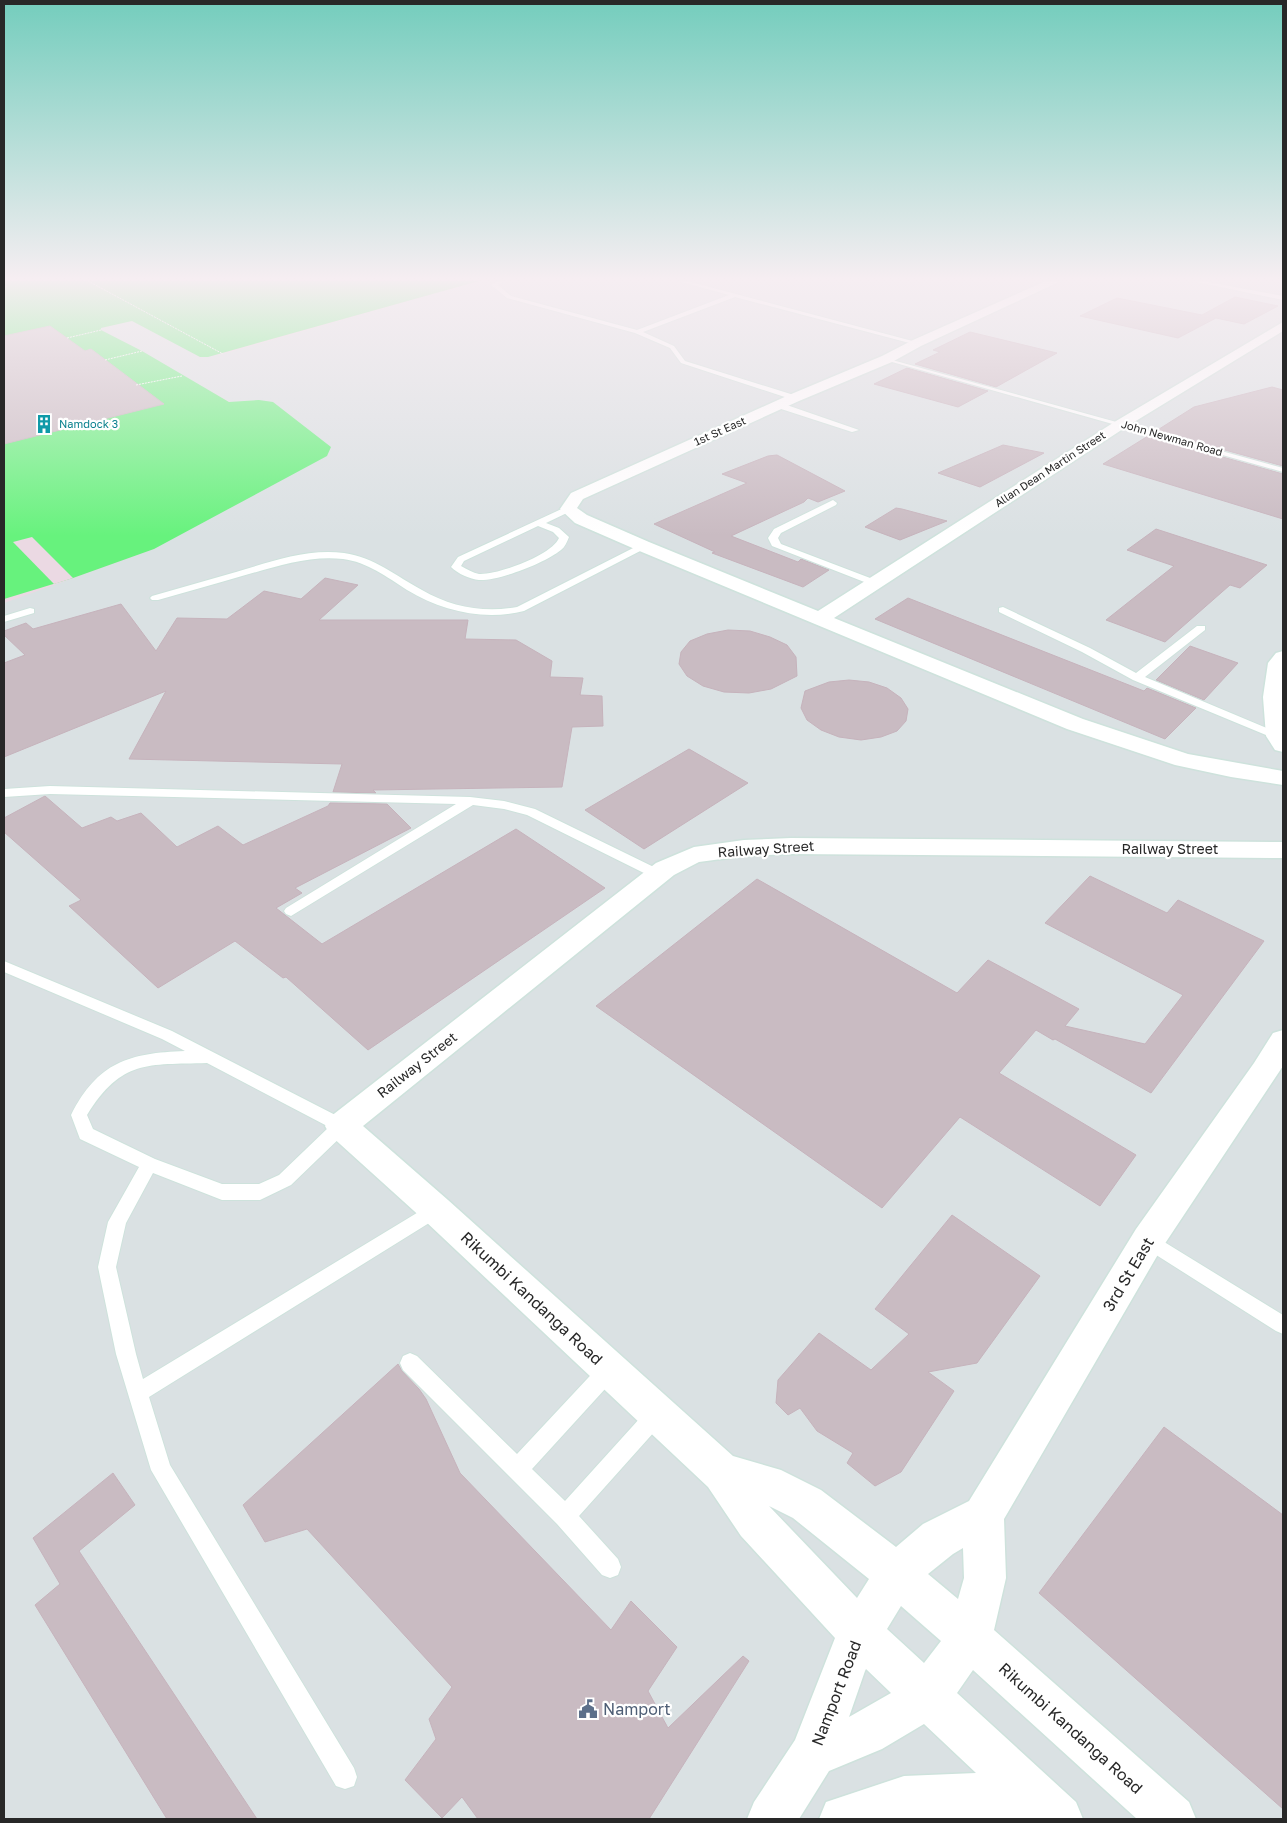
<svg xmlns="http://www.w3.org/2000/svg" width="1287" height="1823" font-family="'Golos Text',sans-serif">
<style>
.industrial{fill:#dae1e3}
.water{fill:#67f27d}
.pier{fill:#ebd9e3}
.building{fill:#c9bbc2;stroke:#c6b3bc}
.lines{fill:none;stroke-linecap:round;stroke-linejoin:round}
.service-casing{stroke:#cee2dc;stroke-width:2}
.minor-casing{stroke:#cee2dc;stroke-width:3}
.path{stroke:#fff;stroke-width:1;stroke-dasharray:2 1;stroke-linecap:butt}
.service{fill:#fff;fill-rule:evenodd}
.minor{fill:#fff;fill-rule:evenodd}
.labels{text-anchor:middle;stroke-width:4.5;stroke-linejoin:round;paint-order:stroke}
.far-culture-label{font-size:11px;fill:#0d838f;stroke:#fff;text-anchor:start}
.far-street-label{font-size:11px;fill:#282828;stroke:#fff}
.street-label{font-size:14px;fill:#282828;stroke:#fff}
.near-street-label{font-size:16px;fill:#282828;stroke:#fff}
.near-service-label{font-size:16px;fill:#4e5e75;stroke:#fff;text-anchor:start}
</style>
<rect width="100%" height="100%" fill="#ebd9e3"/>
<!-- industrial -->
<path class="industrial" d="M479,281H1283V1819H4V603L154,549L235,402H230L182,376L142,351L101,330V328L132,321L200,357L223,354Z"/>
<!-- water -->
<path class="water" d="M4,281H479L208,357H200L132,321L101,328V330L142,351L229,402L259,400L273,402L331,447L327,456L154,549L73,578L4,599Z"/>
<!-- pier -->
<path class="pier" d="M32,537L73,578L54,584L13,542Z"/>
<!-- building -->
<path class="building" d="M1235,297L1278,306L1244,324L1216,318L1178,338L1080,316L1117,298L1202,315Z
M50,326L85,351L91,349L164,404L4,444V336Z
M970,332L1057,353L996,387L915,364L940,352L933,350Z
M907,368L988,391L958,407L874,384Z
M1272,387L1283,390V466L1156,431L1194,407Z
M1148,436L1283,474V519L1103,464Z
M1003,445L1044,453L980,487L938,473Z
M777,455L845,491L818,502L808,498L804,502L731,536L798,562L801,559L829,570L803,587L712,553L715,552L654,524L747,483L722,474L768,456Z
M896,508L902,509L947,521L900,540L865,527Z
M1156,529L1267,565L1240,588L1230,585L1165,642L1106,620L1174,566L1127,550Z
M325,578L358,585L319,620H468L465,639L516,640L552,661L550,677L583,678L580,695L602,696L603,726L572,727L562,787L373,790L376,793L333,792L342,764L129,759L166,691L4,757V663L25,655L4,635V631L26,623L33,629L121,604L156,651L177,618L227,619L264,591L301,599Z
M908,598L1144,691L1147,688L1196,708L1165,739L875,619Z
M728,630L750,631L770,637L787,645L796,657L797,676L771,689L749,693L724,692L703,686L687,676L679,664L681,652L690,641L707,634Z
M1190,646L1238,663L1204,700L1156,680Z
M849,680L869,682L887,688L901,698L908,709L906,721L897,731L881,737L861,740L839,737L821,730L807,720L801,708L805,691L829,682Z
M689,749L748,783L644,849L585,810Z
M45,796L82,828L111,817L117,821L141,813L177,847L218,826L243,845L328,806L330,803L387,804L411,828L295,888L302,893L276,908L322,944L516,829L605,888L368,1050L286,977L283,978L235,941L158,988L69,906L81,900L4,832V818Z
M1090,876L1167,913L1178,900L1264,941L1151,1093L1055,1039L1053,1040L1036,1030L999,1073L1136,1155L1100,1206L960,1117L882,1208L596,1006L757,879L957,993L988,960L1079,1009L1065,1026L1145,1044L1183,995L1045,923Z
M952,1215L1040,1276L977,1363L928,1372L954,1391L901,1472L875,1486L847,1463L853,1453L817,1431L800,1408L788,1415L776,1403L778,1380L819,1333L871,1370L909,1334L875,1309Z
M398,1364L402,1371L419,1389L426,1399L460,1473L611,1630L631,1601L677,1647L648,1691L668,1728L743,1656L749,1661L649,1819H478L462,1797L442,1818L405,1780L436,1739L429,1719L452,1687L307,1529L265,1542L243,1505Z
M1164,1427L1283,1515V1809L1039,1593Z
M113,1473L135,1505L79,1551L257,1819H167L35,1605L60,1584L33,1538Z"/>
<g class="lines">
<!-- service casing -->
<g class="service-casing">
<path id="service" d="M497,281H504L498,285L511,296L637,330L729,295L678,281H687L920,343L917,345L735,297L643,332L674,346L685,361L797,396V400H794L681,363L670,348L635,333L507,298L491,285Z
M1192,281H1203L1283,296V300Z
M885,358L1283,468V472L885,360Z
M775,403H781L859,430L852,432L775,407Z
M833,500L837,503L836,505L781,533L778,538L781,544L878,581V585H872L772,546L768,538L774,529Z
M568,506L572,509L571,511L546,523L559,528L569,537C567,542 565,547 561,550C545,563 499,581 479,580C470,579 458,574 451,567L458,557ZM538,526L553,532L559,538C552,555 498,575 479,574C473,573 467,569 461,566L464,561Z
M643,543L646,544V548L524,611C483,621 442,611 407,590C387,577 367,562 343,559C309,555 275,567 242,576C215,584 186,592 158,600H152L150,598L152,596C180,588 208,580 236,572C270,562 307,548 344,553C374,557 396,576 422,590C451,607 484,613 517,607Z
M1003,607L1090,648L1136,673L1197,626H1205V630L1145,677L1281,734L1283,736L1277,739L1273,738L1133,680L1082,652L999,612V608Z
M30,608L34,609V613L4,622V616Z
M50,786L470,797L504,801L535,809L664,872L666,875L664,878H654L527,815L504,809L473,805L291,916L286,914L284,911L286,908L456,804L50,794L4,797V789Z
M4,961L172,1031L347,1121L349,1126L347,1131L291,1185L260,1200H222L153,1173L126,1223L116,1267L136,1354L143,1379L430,1205L436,1202L442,1205L445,1210L442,1215L149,1397L170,1465L354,1768L357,1777L354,1786L345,1789L336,1786L151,1470L116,1354L98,1267L108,1222L139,1167L80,1139L71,1115C98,1062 129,1053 185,1051L162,1039L4,972ZM207,1063L329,1127L279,1175L259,1184H222L155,1159L93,1129L87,1115C122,1059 147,1065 207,1063Z
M1148,1232L1283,1315V1334L1276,1331L1142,1246L1139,1240L1142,1234Z
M410,1353L417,1356L517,1454L602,1363L609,1360L616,1363L619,1370L616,1377L532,1469L565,1501L650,1407L657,1404L664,1407L667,1414L664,1421L579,1516L618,1559L621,1567L618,1575L610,1578L602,1575L557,1524L403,1370L400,1363L403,1356Z"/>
</g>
<!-- minor casing -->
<g class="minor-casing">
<path id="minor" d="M1046,281H1061L921,346L892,362L799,401L583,499L577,508L587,515L649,542L818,611L1116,421L1283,322V331L1126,427L834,618L1083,719L1188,754L1283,771V785L1231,777L1175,765L1067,729L637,550L575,523L560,509L571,493L789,395L882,356L913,340Z
M1283,651V752L1275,750L1266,736L1263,697L1268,663L1276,653Z
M791,838L1283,842V858L791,854L744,856L699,862L674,875L363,1126L448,1200L733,1456L781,1470L821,1490L896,1547L923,1524L969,1501L1136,1229L1254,1063L1273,1033L1283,1030V1066L1160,1251L1004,1519L1006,1578L994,1630L1189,1802L1196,1819H1137L973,1670L957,1693L1076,1802L1083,1819H819L826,1802L904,1776L976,1773L924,1724L882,1749L829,1771L799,1819H747L754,1802L795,1740L835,1638L741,1536L708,1487L424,1220L330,1135L325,1126L330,1117L656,863L694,847L744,840ZM769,1506L793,1518L869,1579L857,1598ZM963,1548L964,1578L958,1599L928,1574L953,1554ZM901,1606L941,1641L924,1663L887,1629ZM866,1669L891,1693L849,1717L865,1671Z"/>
</g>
<!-- path -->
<path class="path" d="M88,281L223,354
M4,288L7,286
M67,338L101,330
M105,360L142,351
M136,385L182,376"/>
<!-- service -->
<use href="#service" class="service"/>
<!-- minor -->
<use href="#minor" class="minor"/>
</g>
<!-- sky -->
<linearGradient id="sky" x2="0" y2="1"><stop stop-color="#74cdbd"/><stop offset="0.52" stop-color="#f6eef2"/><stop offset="1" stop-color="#f6eef2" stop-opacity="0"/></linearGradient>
<rect width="1287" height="536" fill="url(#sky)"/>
<!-- icons -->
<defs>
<g id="building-bare" transform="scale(1.5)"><path d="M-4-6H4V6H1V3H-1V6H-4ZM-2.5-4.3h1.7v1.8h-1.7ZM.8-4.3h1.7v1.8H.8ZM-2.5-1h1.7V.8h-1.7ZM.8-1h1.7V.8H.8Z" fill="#0f9aa8" stroke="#fff" stroke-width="2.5" paint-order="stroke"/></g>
<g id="civic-bare" transform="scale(1.5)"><path d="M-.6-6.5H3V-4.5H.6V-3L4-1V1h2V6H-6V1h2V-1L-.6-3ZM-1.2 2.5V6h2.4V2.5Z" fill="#5c6f8a" stroke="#fff" stroke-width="2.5" paint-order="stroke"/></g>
</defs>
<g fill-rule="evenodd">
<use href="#building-bare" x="44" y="424"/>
<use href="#civic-bare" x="588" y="1709"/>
</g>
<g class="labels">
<!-- far-culture labels -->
<g class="far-culture-label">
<text x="59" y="428">Namdock 3</text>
</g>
<!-- far-street labels -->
<g class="far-street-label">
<text transform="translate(720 431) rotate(-24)" y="4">1st St East</text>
<text transform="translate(1172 438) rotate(16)" y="4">John Newman Road</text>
<text transform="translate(1050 469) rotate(-33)" y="4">Allan Dean Martin Street</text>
</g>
<!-- street labels -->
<g class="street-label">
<text transform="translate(766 849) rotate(-4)" y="5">Railway Street</text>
<text x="1170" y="854">Railway Street</text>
<text transform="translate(417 1065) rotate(-38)" y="5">Railway Street</text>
</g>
<!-- near-street labels -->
<g class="near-street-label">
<text transform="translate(1128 1274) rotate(-59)" y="6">3rd St East</text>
<text transform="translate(532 1298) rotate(43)" y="6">Rikumbi Kandanga Road</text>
<text transform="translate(836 1693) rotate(-69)" y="6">Namport Road</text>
<text transform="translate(1071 1728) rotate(42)" y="6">Rikumbi Kandanga Road</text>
</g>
<!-- near-service labels -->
<g class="near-service-label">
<text x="603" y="1715">Namport</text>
</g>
</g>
<!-- border -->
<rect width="1287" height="1823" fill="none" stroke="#282828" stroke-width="10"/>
</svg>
